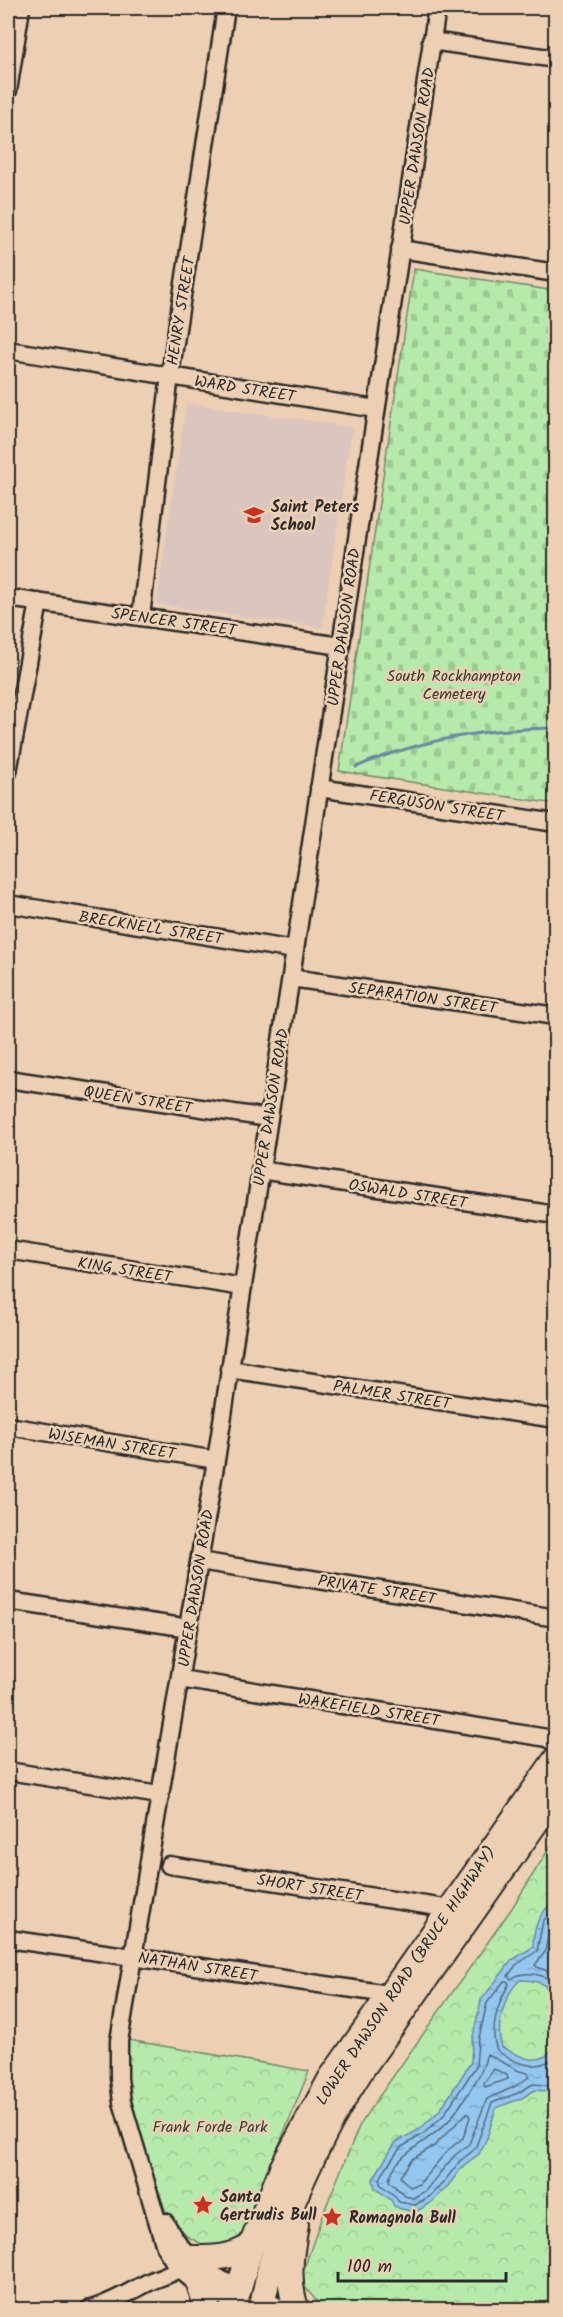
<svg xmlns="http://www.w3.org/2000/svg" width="563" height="2317" font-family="Kalam,sans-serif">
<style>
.built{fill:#dbc5bf}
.cemetery{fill:url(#cemetery-stones);stroke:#708a6b;stroke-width:1.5}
.park{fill:url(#park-crowns);stroke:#708a6b;stroke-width:1.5}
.water{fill:url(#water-ripples);stroke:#6989a1;stroke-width:1.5}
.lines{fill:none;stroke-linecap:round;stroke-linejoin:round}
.shore{stroke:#55697a;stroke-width:1.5}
.stream{stroke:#6989a1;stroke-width:3}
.minor-casing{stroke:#2b2b2b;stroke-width:21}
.highway-casing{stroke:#2b2b2b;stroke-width:28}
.minor{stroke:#edd0b3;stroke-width:16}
.highway{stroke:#edd0b3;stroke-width:24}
.labels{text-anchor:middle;stroke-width:5;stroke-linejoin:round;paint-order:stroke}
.street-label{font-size:16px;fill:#2b2b2b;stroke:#edd0b3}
.poi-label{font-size:16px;font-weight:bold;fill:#2b2b2b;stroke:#edd0b3;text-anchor:start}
.park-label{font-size:16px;fill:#393e38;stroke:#edd0b3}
</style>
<defs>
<pattern id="cemetery-stones" width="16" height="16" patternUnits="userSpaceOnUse" patternTransform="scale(1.5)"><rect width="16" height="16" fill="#b6eaab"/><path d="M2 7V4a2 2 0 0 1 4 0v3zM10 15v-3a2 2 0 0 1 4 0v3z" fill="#9dc993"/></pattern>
<pattern id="park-crowns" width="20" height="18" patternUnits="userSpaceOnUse" patternTransform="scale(1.5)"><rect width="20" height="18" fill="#b6eaab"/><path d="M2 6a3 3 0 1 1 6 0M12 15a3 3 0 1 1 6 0" fill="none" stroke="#9dc993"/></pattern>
<pattern id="water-ripples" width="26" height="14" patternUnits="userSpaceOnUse" patternTransform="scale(1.5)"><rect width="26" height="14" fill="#93c7f0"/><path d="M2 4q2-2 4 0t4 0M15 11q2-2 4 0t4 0" fill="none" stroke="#7fabce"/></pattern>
</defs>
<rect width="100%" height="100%" fill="#edd0b3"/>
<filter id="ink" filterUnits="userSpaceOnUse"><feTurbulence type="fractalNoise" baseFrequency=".0167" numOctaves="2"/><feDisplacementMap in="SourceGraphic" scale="12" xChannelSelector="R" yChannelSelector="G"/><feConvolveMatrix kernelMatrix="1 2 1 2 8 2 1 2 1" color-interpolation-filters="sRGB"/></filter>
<g filter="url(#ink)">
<!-- built -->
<path class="built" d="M186,403L352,427L322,628L156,604Z"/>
<!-- cemetery -->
<path class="cemetery" d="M414,269L555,291V804L339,771Z"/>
<!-- park -->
<path class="park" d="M555,1839V2309H326L318,2303L304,2286L303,2272L322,2216L361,2122L512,1908Z
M128,2040L309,2071L243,2234L224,2248L206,2246L188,2237L166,2212L143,2149L127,2083Z"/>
<!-- water -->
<path class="water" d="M555,1901V1997C547,1983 536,1980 520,1980C504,1994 495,2028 502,2047C518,2055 537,2068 551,2051V2019L555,2014V2092L535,2090L522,2098L496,2108L487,2138L479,2154L464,2165L447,2187L433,2201L416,2212L401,2209L394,2206L391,2200L375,2188L373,2179L396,2142L420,2129L439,2111L450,2095L471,2062L472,2041L481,2000L512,1960L533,1947C533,1927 539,1912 555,1901Z"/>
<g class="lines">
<!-- shore -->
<path class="shore" d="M556,1908L543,1921L537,1951L516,1965L508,1976L511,1979C524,1970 546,1973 556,1986
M556,1917L550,1925L545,1952L535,1965L537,1967L556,1974
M487,2054L519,2071L528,2073L529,2077L514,2087L487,2099L469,2144L454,2156L425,2191L413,2198L405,2196L389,2181C394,2152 433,2141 450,2119C459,2108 478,2080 483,2067C485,2063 485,2058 487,2054Z
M556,2055C540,2074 513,2063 497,2050C489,2029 498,2003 509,1984L507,1981H504L487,2003L478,2042L476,2066L443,2116L423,2134L400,2148L386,2168L380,2179V2184L395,2196L399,2202L415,2205L430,2196L443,2183L460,2161L475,2149L492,2103L518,2093L533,2084L556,2086
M494,2069L507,2075L508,2079L485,2087L484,2083Z
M467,2113L470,2117L463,2138L448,2150L419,2184L410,2187L400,2177L411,2160L434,2146Z"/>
<!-- stream -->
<path class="stream" d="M356,767C419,740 488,728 556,728"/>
<!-- minor casing -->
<g class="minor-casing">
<path id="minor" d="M431,41L556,59
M8,91L21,8
M400,249L556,273
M8,350L376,409
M8,598L341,646
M141,616L170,375L226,8
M8,772L39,602
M319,788L556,823
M8,904L295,950
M291,978L556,1016
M8,1079L268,1118
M260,1170L556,1215
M8,1250L243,1287
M229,1369L556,1419
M8,1426L216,1460
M199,1561L556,1618
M8,1601L189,1628
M180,1679L547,1738L556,1744
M8,1771L159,1795
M169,1865L451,1909
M8,1939L388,1994
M165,2222C184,2257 202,2271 238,2288
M263,2299L284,2310
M235,2302C202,2288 183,2280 165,2247L122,2102L119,2078V2041L216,1460L295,950L437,8
M88,2310C111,2304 129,2292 149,2282C168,2273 170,2277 185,2261"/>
</g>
<!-- highway casing -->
<g class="highway-casing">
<path id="highway" d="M296,2225C291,2253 286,2282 297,2310
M189,2258C212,2258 230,2259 251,2246
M200,2287L208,2310
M233,2310L251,2246L282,2168L331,2078L556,1759
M261,2310C266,2289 269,2267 276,2247C298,2184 326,2125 362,2069L556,1794"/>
</g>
<!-- minor -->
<use href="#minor" class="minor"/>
<!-- highway -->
<use href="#highway" class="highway"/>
</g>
</g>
<!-- icons -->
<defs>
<g id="school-bare" transform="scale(1.62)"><path d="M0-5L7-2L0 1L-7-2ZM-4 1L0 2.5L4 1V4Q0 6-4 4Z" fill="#c8321e" stroke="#edd0b3" stroke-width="2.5" paint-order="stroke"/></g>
<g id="sight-bare" transform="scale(1.62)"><path d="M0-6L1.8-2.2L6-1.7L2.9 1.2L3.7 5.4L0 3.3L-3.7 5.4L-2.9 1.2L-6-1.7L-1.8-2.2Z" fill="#c8321e" stroke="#edd0b3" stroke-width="2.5" paint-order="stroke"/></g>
</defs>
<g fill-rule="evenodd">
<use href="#school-bare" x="254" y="515"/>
<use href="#sight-bare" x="203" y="2205"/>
<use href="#sight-bare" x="332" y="2217"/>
</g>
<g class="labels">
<!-- street labels -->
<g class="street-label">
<text transform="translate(416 146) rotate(-81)" y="6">UPPER DAWSON ROAD</text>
<text transform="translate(180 311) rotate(-81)" y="6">HENRY STREET</text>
<text transform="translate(245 388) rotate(9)" y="6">WARD STREET</text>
<text transform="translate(174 621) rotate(8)" y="6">SPENCER STREET</text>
<text transform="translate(343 627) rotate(-82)" y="6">UPPER DAWSON ROAD</text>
<text transform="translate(437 805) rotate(9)" y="6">FERGUSON STREET</text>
<text transform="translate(151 927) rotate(9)" y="6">BRECKNELL STREET</text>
<text transform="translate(423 997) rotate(8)" y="6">SEPARATION STREET</text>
<text transform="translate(138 1099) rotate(9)" y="6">QUEEN STREET</text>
<text transform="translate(270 1107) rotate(-81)" y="6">UPPER DAWSON ROAD</text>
<text transform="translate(408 1193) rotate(9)" y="6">OSWALD STREET</text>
<text transform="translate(125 1269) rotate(9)" y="6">KING STREET</text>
<text transform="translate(392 1394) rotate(9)" y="6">PALMER STREET</text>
<text transform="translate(112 1443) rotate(9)" y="6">WISEMAN STREET</text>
<text transform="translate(195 1588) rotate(-81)" y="6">UPPER DAWSON ROAD</text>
<text transform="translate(377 1589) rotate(9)" y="6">PRIVATE STREET</text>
<text transform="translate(369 1709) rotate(9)" y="6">WAKEFIELD STREET</text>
<text transform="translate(310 1887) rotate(9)" y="6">SHORT STREET</text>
<text transform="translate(198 1966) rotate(9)" y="6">NATHAN STREET</text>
<text transform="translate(405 1975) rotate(-56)" y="6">LOWER DAWSON ROAD (BRUCE HIGHWAY)</text>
</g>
<!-- poi labels -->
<g class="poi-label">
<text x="271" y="512">Saint Peters<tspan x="271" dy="18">School</tspan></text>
<text x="220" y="2202">Santa<tspan x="220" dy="18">Gertrudis Bull</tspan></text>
<text x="349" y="2223">Romagnola Bull</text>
</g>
<!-- park labels -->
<g class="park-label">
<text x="454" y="681">South Rockhampton<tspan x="454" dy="18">Cemetery</tspan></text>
<text x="210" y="2132">Frank Forde Park</text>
</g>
</g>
<!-- margin -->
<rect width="563" height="2317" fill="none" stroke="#edd0b3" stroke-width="30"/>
<rect x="15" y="15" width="533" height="2287" fill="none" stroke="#2b2b2b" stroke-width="2" filter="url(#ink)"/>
<!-- scale -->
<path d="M338 2272v9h168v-9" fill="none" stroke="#2b2b2b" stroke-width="3"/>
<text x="347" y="2272" font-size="18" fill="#2b2b2b" stroke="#edd0b3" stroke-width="4.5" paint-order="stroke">100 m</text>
</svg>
